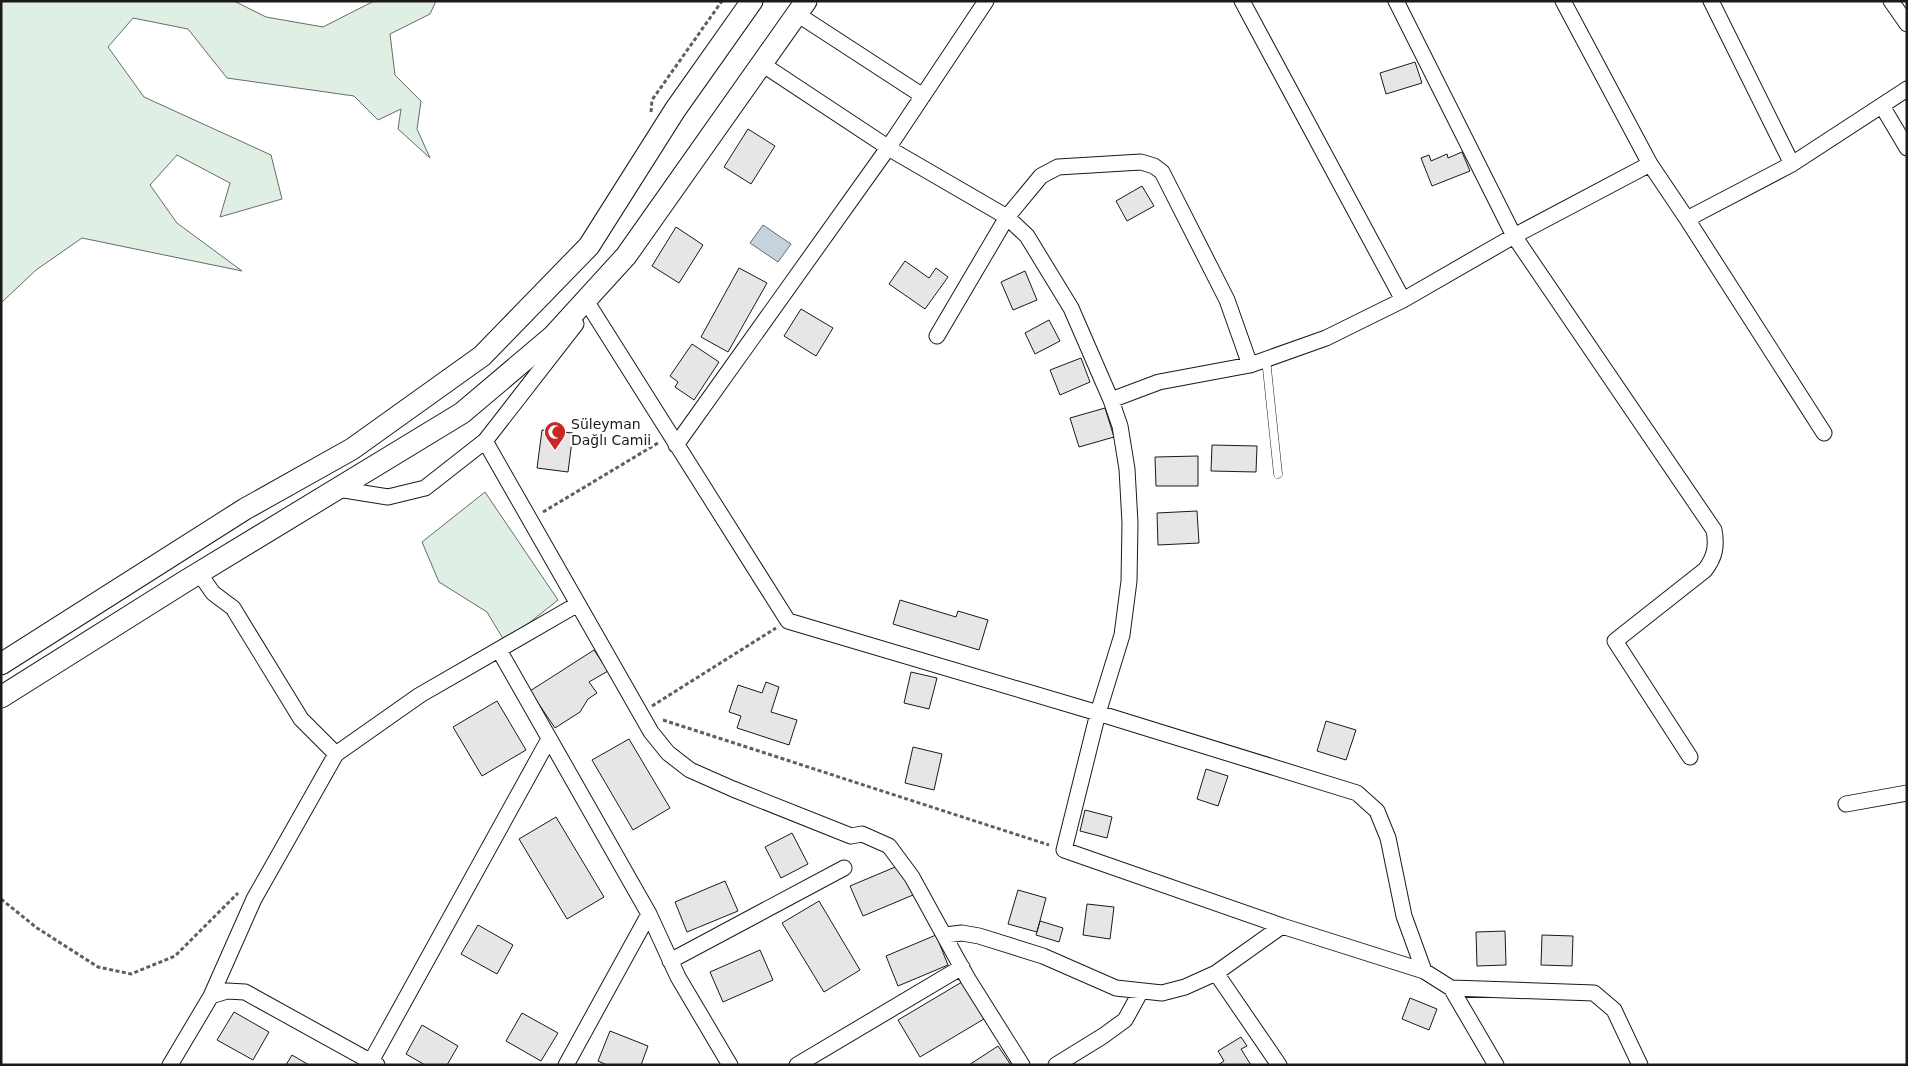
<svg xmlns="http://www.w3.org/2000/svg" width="1908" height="1066" font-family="'DejaVu Sans',sans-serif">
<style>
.green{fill:#e0efe3;stroke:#6a6a6a}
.water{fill:#c6d2dc;stroke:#6a6a6a}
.building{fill:#e6e6e6;stroke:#1a1a1a}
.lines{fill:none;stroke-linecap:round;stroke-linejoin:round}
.service-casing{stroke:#1a1a1a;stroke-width:9}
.minor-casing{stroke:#1a1a1a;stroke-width:17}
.secondary-casing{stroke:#1a1a1a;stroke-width:23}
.path{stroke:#5f5f5f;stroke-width:3;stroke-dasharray:4 2.5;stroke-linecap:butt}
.service{stroke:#fff;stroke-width:8}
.minor{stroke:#fff;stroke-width:15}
.secondary{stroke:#fff;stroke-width:21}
.labels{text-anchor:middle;stroke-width:4;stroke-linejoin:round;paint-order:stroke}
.poi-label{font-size:14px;fill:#1a1a1a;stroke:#fff;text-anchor:start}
</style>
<rect width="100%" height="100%" fill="#fff"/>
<!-- green -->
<path class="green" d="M1,1H234L266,17L323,27L374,1H436L430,14L390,34L395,75L421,101L417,129L430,158L398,129L401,109L378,120L354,96L227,78L188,29L133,18L108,47L144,97L271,155L282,199L220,217L230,183L177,155L150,185L177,223L242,271L82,238L36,270L1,303Z
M485,492L558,600L505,642L487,612L439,582L422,542Z"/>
<!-- water -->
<path class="water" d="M763,225L791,244L778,262L750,243Z"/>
<!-- building -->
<path class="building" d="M1415,62L1422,83L1386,94L1380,73Z
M748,129L775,146L751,184L724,167Z
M1462,152L1470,171L1432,186L1421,158L1429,155L1431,161L1447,154L1448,158Z
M1142,186L1154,206L1127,221L1116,201Z
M676,227L703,245L679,283L652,266Z
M905,261L929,278L936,268L948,277L925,309L889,284Z
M739,268L767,283L728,352L701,337Z
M1025,271L1037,300L1013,310L1001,282Z
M801,309L833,328L816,356L784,336Z
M1049,320L1060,341L1035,354L1025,333Z
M692,344L719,362L694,400L675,387L678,382L670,376Z
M1081,358L1090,382L1060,395L1050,370Z
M1105,408L1114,437L1079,447L1070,418Z
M542,430L573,433L568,472L537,468Z
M1212,445L1257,446L1256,472L1211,471Z
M1198,456V486H1156L1155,457Z
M1197,511L1199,543L1158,545L1157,513Z
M900,600L956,617L958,611L988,620L979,650L893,624Z
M594,650L608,671L589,682L597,693L588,699L580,712L555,728L530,691Z
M911,672L937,678L929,709L904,703Z
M766,682L779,687L771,712L797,720L789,745L737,728L741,716L729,712L738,685L762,693Z
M497,701L526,750L482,776L453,727Z
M1326,721L1356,730L1346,760L1317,751Z
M629,739L670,808L633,830L592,760Z
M913,747L942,754L934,790L905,783Z
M1206,769L1228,776L1218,806L1197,799Z
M1085,810L1112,817L1107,838L1080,831Z
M556,817L604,897L567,919L519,839Z
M792,833L808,864L781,878L765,847Z
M900,865L913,895L863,916L850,886Z
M725,881L738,911L687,932L675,902Z
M1018,890L1046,898L1037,932L1008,924Z
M819,901L860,970L824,992L782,923Z
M1087,904L1114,907L1110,939L1083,935Z
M1040,921L1063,928L1059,942L1036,935Z
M478,925L513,945L497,974L461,954Z
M1505,931L1506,965L1477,966L1476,932Z
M936,935L948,965L898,986L886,956Z
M1542,935L1573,936L1572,966L1541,965Z
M760,950L773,980L723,1002L710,972Z
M967,979L989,1016L920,1057L898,1020Z
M1410,998L1437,1009L1429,1030L1402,1019Z
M234,1012L269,1032L253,1060L217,1040Z
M522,1013L558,1033L541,1061L506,1041Z
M422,1025L458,1046L447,1065H425L406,1054Z
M610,1031L648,1046L641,1065H607L598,1061Z
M1241,1037L1247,1046L1241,1049L1251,1065H1218L1224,1061L1218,1051Z
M998,1046L1011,1065H969Z
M292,1055L309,1065H286Z"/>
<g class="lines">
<!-- service casing -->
<g class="service-casing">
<path id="service" d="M1266,359L1278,474"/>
</g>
<!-- minor casing -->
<g class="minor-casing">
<path id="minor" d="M1242,1L1403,300
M1396,1L1514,236L1714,530C1717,546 1715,557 1705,570L1615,641L1690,757
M1563,1L1650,164L1687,219L1824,433
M1711,1L1792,164
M1891,1L1907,24
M797,14L923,96
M762,64L895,152L1007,217L1027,236L1071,308L1111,400L1120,426L1127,469L1130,523L1129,581L1122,635L1098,713L1064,850L1282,926L1424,971L1451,988L1496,1065
M1882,106L1907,148
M1687,219L1792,164L1907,89
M590,307L788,621L1098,713L1357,793L1377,811L1388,838L1404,916L1424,971
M937,336L1007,217L1041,176L1058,167L1141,162L1154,166L1162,172L1227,300L1250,365
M1111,400L1159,382L1250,365L1326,338L1403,300L1514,236L1650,164
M485,441L651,732L668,753L690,770L733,789L851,836L862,834L889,846L912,877L968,979L1022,1065
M676,445L888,148L986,1
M338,489L388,497L425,488L485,441L576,324
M199,573L213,593L233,608L301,719L336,754
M499,650L649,914L678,977L730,1065
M1846,804L1907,793
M945,935L962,933L979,936L1043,956L1116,988L1162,993L1185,987L1216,973L1282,926
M670,961L844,868
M1216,973L1279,1065
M1451,988L1594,993L1614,1010L1640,1065
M211,996L254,899L336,754L420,695L578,604
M170,1065L211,996L227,991L245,992L377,1065
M369,1065L549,739
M566,1065L649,914
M797,1065L962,967
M1056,1065L1103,1036L1125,1020L1141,991"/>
</g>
<!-- secondary casing -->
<g class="secondary-casing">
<path id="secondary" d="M1,664L245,509L352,449L482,356L589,246L675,110L752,1
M1,697L184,582L462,413L553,336L626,256L806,1"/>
</g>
<!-- path -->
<path class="path" d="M651,112L652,100L722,1
M543,512L658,443
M652,706L776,628
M663,720L1049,845
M1,899L37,928L98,967L131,974L175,956L238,893"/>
<!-- service -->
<use href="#service" class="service"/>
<!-- minor -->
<use href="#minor" class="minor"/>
<!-- secondary -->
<use href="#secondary" class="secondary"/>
</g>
<!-- icons -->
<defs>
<g id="mosque-pin" transform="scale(1.125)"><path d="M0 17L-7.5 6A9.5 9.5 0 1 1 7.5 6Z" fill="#c62828" stroke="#fff"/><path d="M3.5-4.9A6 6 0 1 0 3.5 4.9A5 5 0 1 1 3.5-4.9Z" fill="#fff"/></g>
</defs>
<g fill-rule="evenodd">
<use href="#mosque-pin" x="555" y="432"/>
</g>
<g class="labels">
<!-- poi labels -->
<g class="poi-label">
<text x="571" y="429">Süleyman<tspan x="571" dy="16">Dağlı Camii</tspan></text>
</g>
</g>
<!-- border -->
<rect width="1908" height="1066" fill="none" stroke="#1a1a1a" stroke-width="5"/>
</svg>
